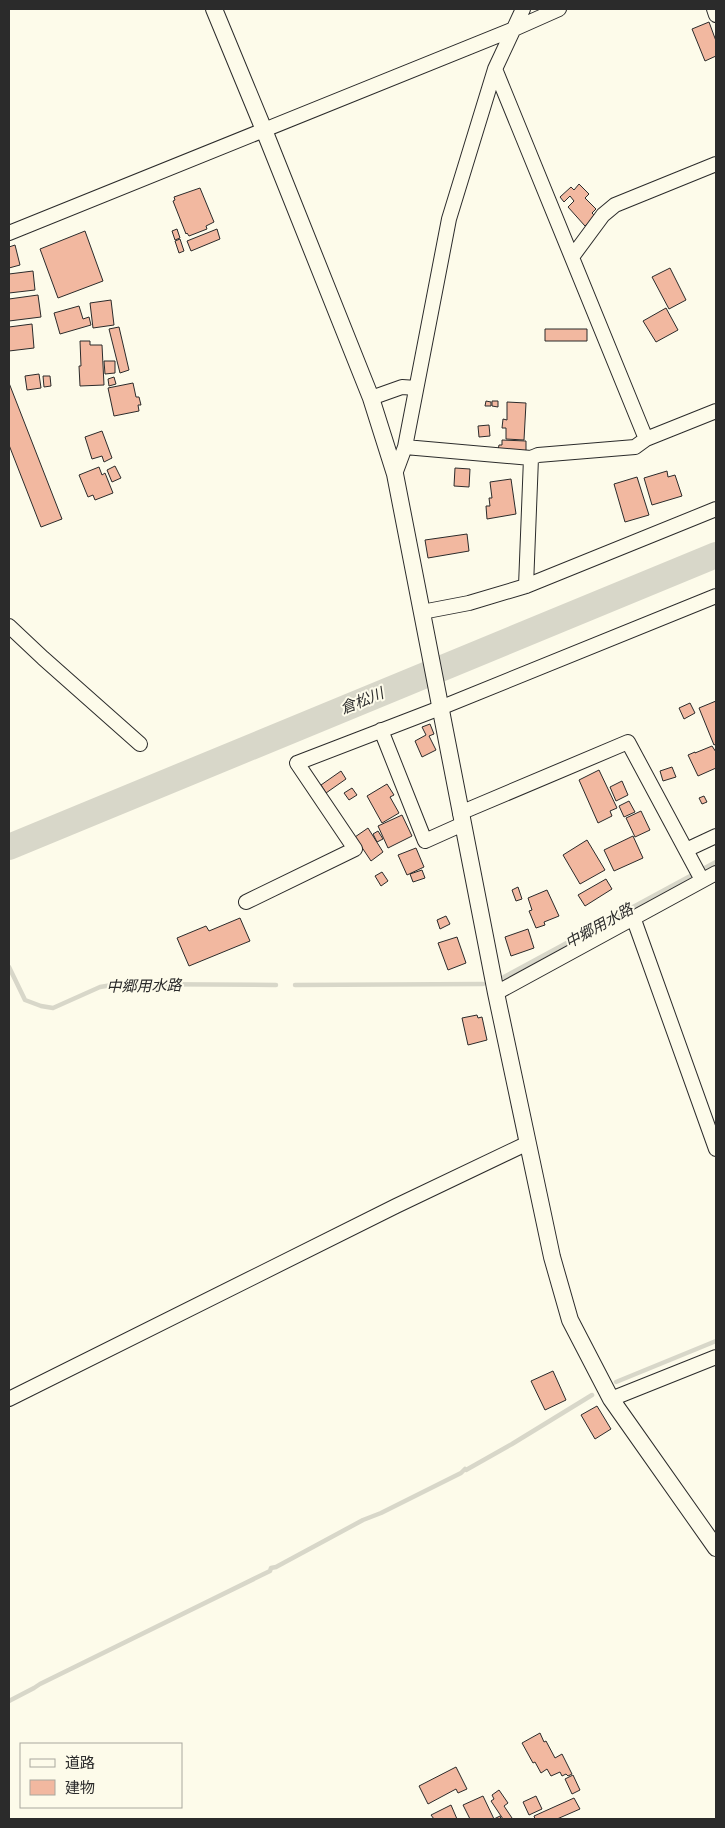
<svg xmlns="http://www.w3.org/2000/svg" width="725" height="1828" font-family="'Space Grotesk','Noto Sans JP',sans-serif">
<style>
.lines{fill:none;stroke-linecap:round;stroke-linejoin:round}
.stream{stroke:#d8d7c9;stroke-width:4.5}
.river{stroke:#d8d7c9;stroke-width:26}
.building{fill:#f2b8a0;stroke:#2b2b2b}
.minor-casing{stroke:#2b2b2b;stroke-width:16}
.tertiary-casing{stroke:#2b2b2b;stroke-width:18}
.minor{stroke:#fdfbea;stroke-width:14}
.tertiary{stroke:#fdfbea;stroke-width:16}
.labels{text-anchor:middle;stroke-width:4;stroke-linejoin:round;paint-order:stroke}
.water-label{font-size:15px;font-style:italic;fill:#2b2b2b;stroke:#fdfbea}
</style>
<rect width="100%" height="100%" fill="#fdfbea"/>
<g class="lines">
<!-- stream -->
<path class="stream" d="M703,869L716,862
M9,967L25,1000L41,1006L53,1008L100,987L118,984L276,985
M504,977L694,874
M295,985L483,984
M616,1382L716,1341
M9,1701L34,1688L40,1684L270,1571L271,1568L276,1567L363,1520L381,1513L461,1473L465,1469L466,1470L512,1444L592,1395"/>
<!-- river -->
<path class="river" d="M9,847L716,555"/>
</g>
<!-- building -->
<path class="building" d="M709,22L716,41V56L705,61L692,29Z
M579,184L589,194L585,198L596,209L592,213L595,216L585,226L568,207L574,201L570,196L564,202L560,197L571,187L574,190Z
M200,188L214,222L206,226L207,229L189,236L187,233L186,234L173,201L175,200L174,197Z
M177,229L180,238L175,240L172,231Z
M217,229L220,239L191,251L187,241Z
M85,231L103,281L58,298L40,249Z
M180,239L184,251L179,253L175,241Z
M15,245L20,265L9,268V247Z
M670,268L686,300L669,309L652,277Z
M33,271L35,290L9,293V274Z
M38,295L41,317L9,321V299Z
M111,300L114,325L93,328L90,303Z
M79,306L83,319L89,317L91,325L60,334L54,313Z
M666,308L678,330L656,342L643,321Z
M32,324L34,348L9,351V327Z
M119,327L129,370L120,373L109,329Z
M545,329H587V341H545Z
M80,341H90V345H102L104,385L80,386L79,366H81Z
M104,361H115V373L105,374Z
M39,374L41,388L27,390L25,376Z
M43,376H50L51,386L44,387Z
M114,377L116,384L109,386L108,379Z
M9,383L62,519L41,527L9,445Z
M133,383L136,397H139L141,405H138L139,411L114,416L108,388Z
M486,401L491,402V406H485Z
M492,401H498V407L492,406Z
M507,402L526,403L524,440L506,439V428H502L503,419L507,420Z
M489,425L490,436L479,437L478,426Z
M102,431L112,458L104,462L102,456L92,459L85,437Z
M502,440L526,441V452L498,450L499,445H502Z
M115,466L121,478L112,482L107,470Z
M99,467L102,475L105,473L113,493L95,500L93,495L88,497L79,475Z
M455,468L470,469L469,487L454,486Z
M667,471L668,477L675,475L682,496L652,505L644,478Z
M637,477L649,515L625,522L614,484Z
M511,479L516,514L487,519L486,506H490L489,498H492L490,482Z
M467,534L469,551L428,558L425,540Z
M716,701V744L714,745L699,708Z
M690,703L695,713L684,719L679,708Z
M430,724L434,734L429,736L436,750L422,757L415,741L426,735L422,727Z
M712,746L716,752V768L698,776L688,755L695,752V753Z
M672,767L676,777L663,781L660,771Z
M599,770L617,808L610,811L612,816L598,823L579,780Z
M341,771L346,779L326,793L321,785Z
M622,781L628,795L616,801L610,787Z
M387,784L394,795L390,797L399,813L382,823L367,796Z
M352,788L357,795L349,800L344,793Z
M704,796L707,802L702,804L699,798Z
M629,801L635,812L624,817L619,806Z
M641,811L650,830L635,837L626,818Z
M402,815L412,836L388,848L378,826Z
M368,828L383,852L371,861L355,837Z
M378,831L383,839L377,842L373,834Z
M633,836L643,858L614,871L604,850Z
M587,840L605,870L580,884L563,855Z
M416,848L424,867L407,875L398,855Z
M422,870L425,878L413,882L410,874Z
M382,872L388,881L381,886L375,876Z
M606,879L612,889L585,906L578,895Z
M518,887L522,899L516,901L512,890Z
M547,890L559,916L544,922L545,925L536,928L529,911L532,910L528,898Z
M446,916L450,924L440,929L437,920Z
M240,918L250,941L189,966L177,938L206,926L209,931Z
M528,929L534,948L511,956L505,937Z
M457,937L466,963L448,970L438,943Z
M477,1015L478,1018L482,1017L487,1040L468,1045L462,1018Z
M553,1371L566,1400L545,1410L531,1381Z
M597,1406L611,1429L595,1439L581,1415Z
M540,1733L544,1742L546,1741L555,1758L562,1754L572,1774L568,1776L566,1774L562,1776L560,1772L551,1776L547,1769L541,1773L535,1762L533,1763L522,1743Z
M456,1767L467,1789L458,1793L456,1789L428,1804L419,1786Z
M573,1775L580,1790L572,1794L565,1779Z
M499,1790L508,1803L504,1806L512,1818L511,1819H503L491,1801L494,1799L492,1795Z
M483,1796L494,1819L500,1816L501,1819H470L463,1805Z
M536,1796L542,1809L529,1815L523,1802Z
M574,1798L580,1809L557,1819H535L534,1816Z
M451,1805L457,1819H434L431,1815Z"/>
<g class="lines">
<!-- minor casing -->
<g class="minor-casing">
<path id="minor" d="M714,9L716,15
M9,233L514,29L559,9
M572,257L603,215L615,205L716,164
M371,398L402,387L416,388
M646,439L716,411
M405,447L531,458L538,455L635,447L646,439L495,69
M395,474L405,447L449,219L495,69L523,9
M526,586L531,458
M422,612L469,603L526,586L716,509
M9,626L43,658L140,744
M381,730L425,841L463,824
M460,813L628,742L702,880
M686,850L716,836
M246,902L355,849L297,763L440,708L716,596
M633,917L716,1149
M496,993L716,873
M9,1399L396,1206L528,1143
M611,1399L716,1357"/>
</g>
<!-- tertiary casing -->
<g class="tertiary-casing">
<path id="tertiary" d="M214,9L264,130L371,398L395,474L496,993L552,1257L570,1320L611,1399L716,1548"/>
</g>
<!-- minor -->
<use href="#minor" class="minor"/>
<!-- tertiary -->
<use href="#tertiary" class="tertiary"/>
</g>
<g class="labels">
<!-- water labels -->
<g class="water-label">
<text transform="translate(362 701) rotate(-22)" y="5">倉松川</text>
<text transform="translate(599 926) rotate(-29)" y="5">中郷用水路</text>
<text transform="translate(144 986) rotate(-1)" y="5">中郷用水路</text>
</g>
</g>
<!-- border -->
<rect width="725" height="1828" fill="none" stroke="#2b2b2b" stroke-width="20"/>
<!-- legend -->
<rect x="20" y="1743" width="162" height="65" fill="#fdfbea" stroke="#a9a89e"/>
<rect x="30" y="1759" width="25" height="8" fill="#fdfbea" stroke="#a9a89e"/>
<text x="65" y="1768" font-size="15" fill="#2b2b2b">道路</text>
<rect x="30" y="1780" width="25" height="15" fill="#f2b8a0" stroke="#a9a89e"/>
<text x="65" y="1793" font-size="15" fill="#2b2b2b">建物</text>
</svg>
